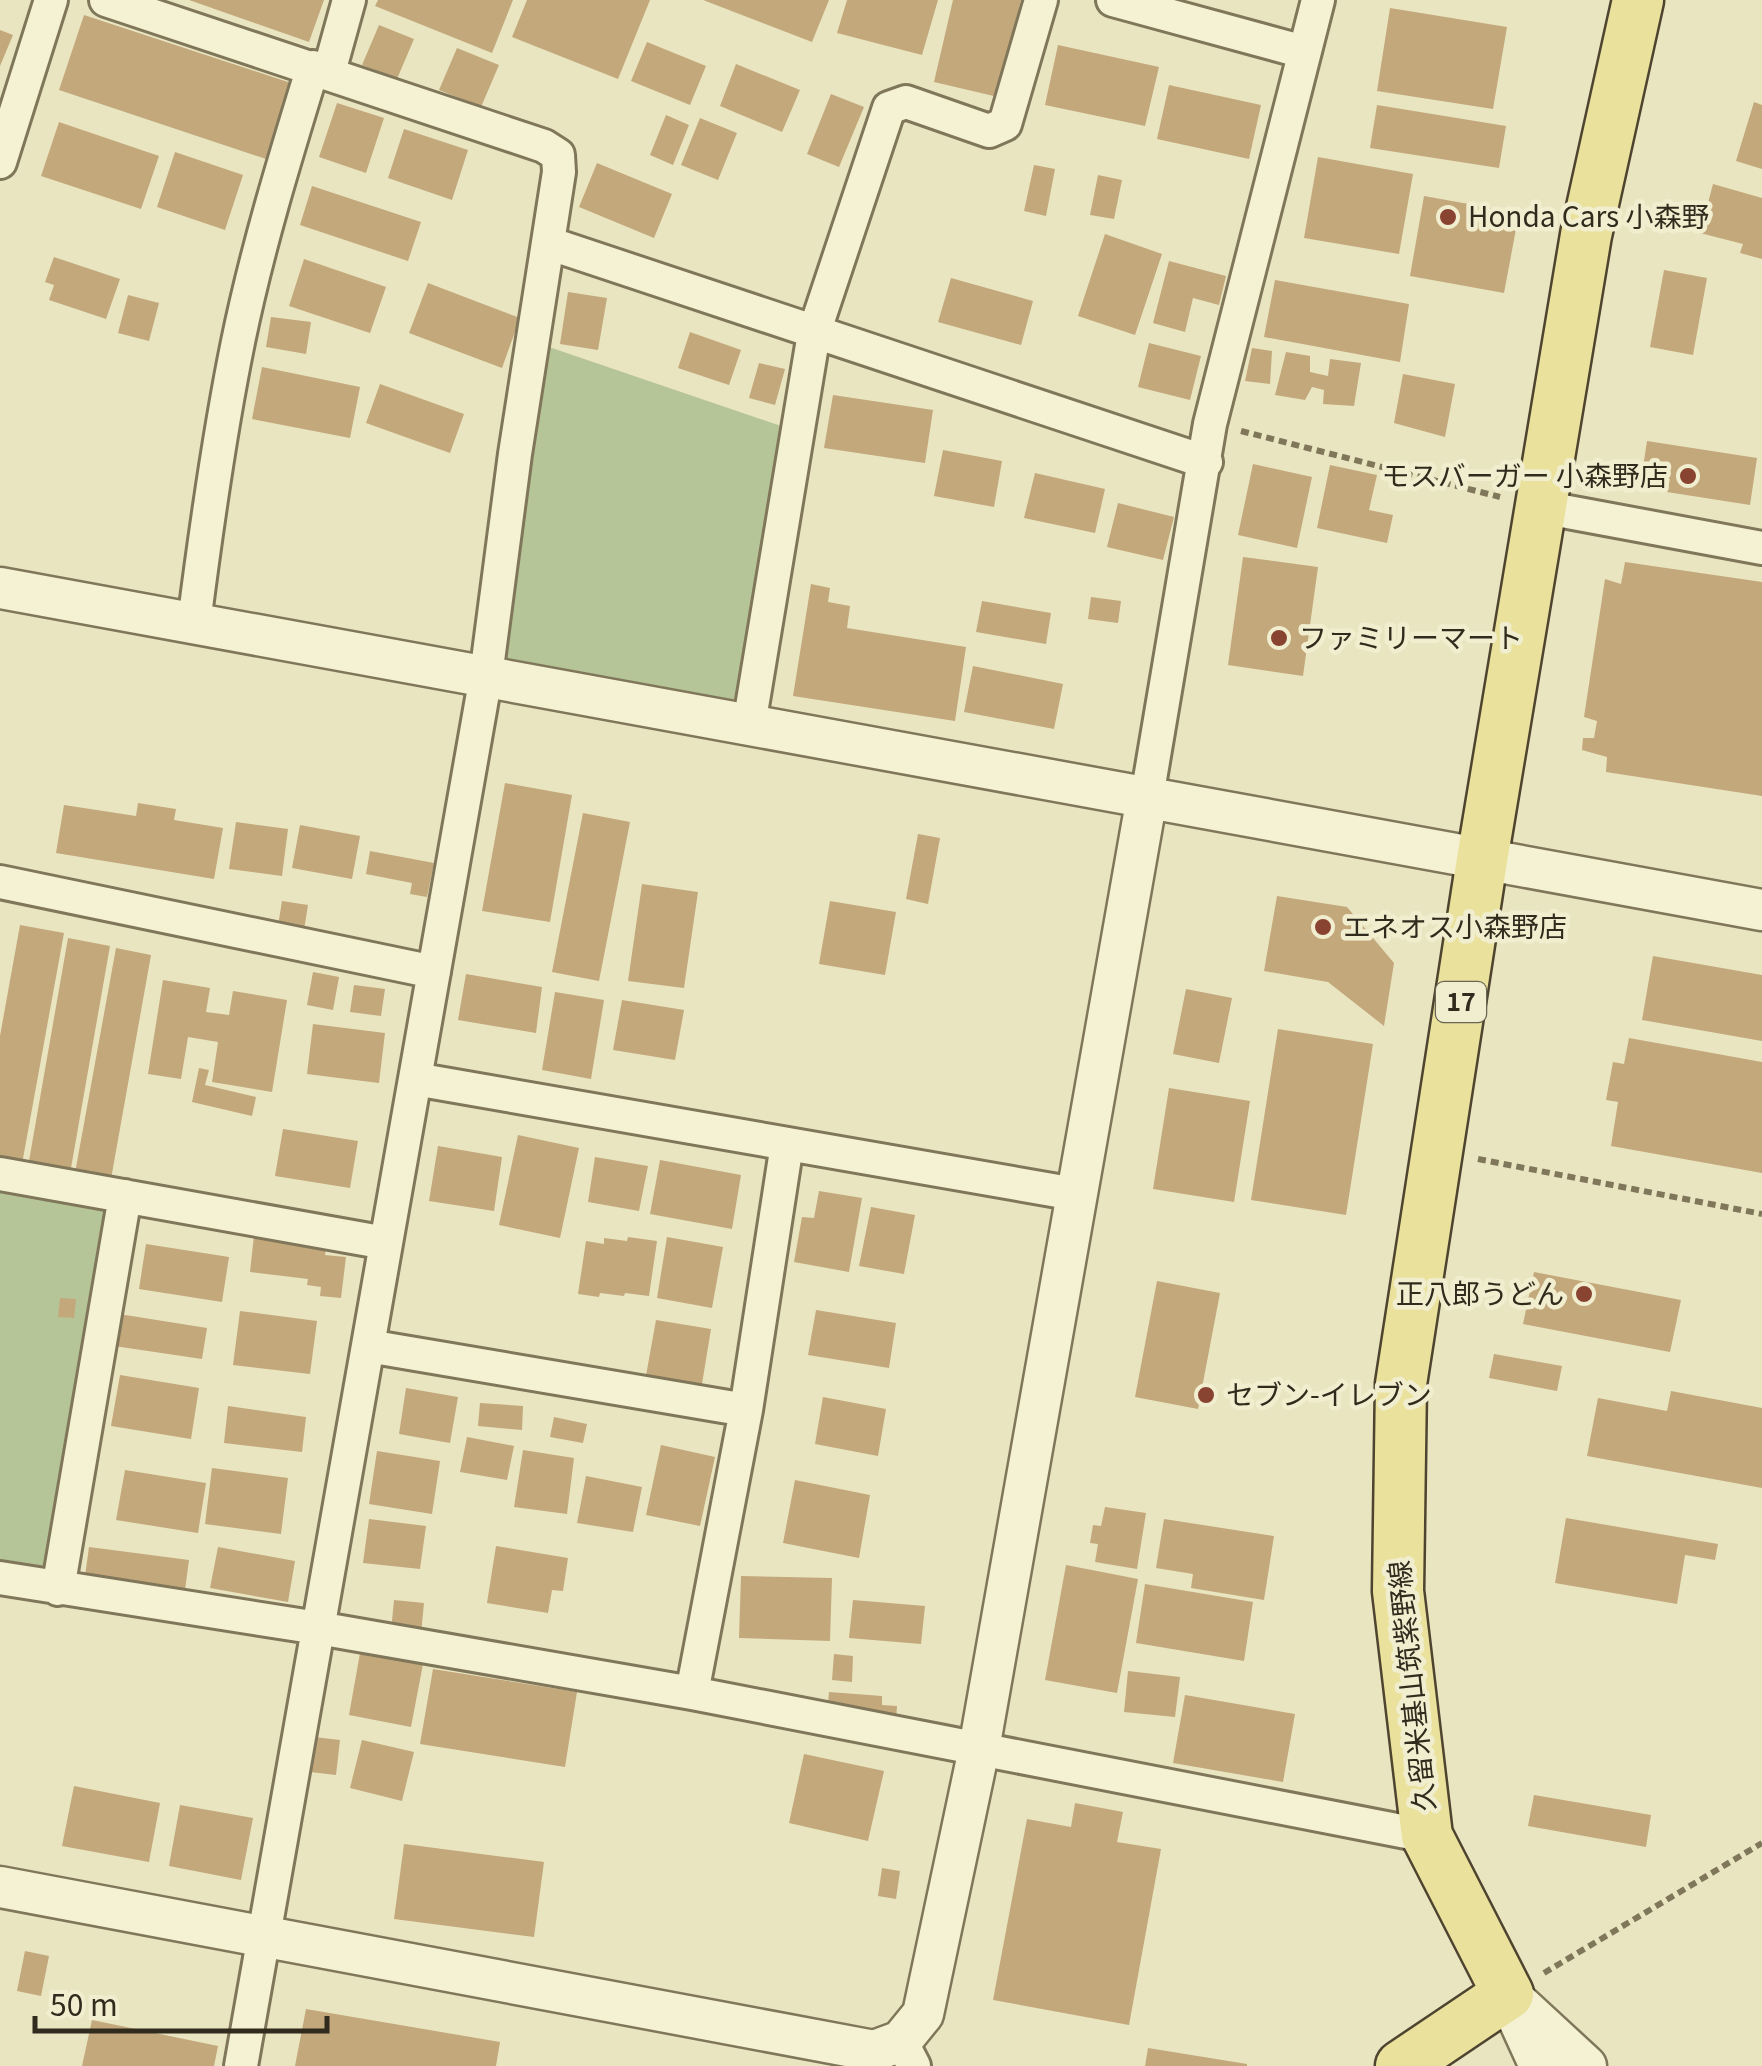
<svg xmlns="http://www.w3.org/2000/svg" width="1762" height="2066" font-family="Georgia,'Noto Sans JP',serif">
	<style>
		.green { fill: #b6c597 }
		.building { fill: #c3a87b }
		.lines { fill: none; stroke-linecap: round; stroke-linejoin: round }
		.minor-casing { stroke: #80775b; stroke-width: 38 }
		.tertiary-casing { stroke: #80775b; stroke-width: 45 }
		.primary-casing { stroke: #4e442f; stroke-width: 55 }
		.path { stroke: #80775b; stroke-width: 6; stroke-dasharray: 8 5; stroke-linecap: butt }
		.minor { stroke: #f5f2d3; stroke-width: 32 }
		.tertiary { stroke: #f5f2d3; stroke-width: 40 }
		.primary { stroke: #e9e19c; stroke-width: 50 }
		.poi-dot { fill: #894331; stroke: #f1eed0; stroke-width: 4 }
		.labels { text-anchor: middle; stroke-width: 9; stroke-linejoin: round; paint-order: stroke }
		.shield { fill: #f1eed0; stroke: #6b6653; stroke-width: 2.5 }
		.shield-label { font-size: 25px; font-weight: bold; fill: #312b1d }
		.poi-label { font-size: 28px; fill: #312b1d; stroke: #f1eed0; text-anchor: start }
		.street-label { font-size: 28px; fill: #312b1d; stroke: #f1eed0 }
	</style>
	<rect width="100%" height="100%" fill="#e9e5c1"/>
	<path class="green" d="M549,347l238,81 -48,282 -241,-44z
		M0,1183l114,19 -61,368 -53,-8z"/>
	<path class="building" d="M189,0h135l-15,42z
		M378,0h135l-21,53 -117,-47z
		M527,0h123l-32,79 -106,-42z
		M703,0h126l-17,42z
		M847,0h91l-16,55 -85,-22z
		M953,0h68l-23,97 -64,-15z
		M1390,8l117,19 -14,82 -116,-18z
		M84,15l207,68 -25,76 -207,-69z
		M379,25l35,14 -17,40 -35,-14z
		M0,30l13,5 -13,31z
		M647,42l59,24 -16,39 -59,-24z
		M1058,45l101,22 -14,59 -100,-21z
		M457,48l42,17 -18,42 -42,-17z
		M736,64l64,26 -18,42 -62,-26z
		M1169,85l92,20 -12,54 -92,-20z
		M831,94l33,13 -25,60 -32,-13z
		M1754,102l8,3v64l-26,-8z
		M337,103l47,15 -18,55 -47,-16z
		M1377,105l129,21 -7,42 -129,-20z
		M666,115l23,10 -16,40 -23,-10z
		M700,118l37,15 -19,47 -37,-15z
		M59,122l100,34 -18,53 -100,-33z
		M404,129l64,21 -16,50 -64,-22z
		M175,152l68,23 -18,55 -68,-23z
		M1318,157l95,17 -14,80 -95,-16z
		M597,163l75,31 -18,44 -75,-31z
		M1034,165l21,4 -9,47 -22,-5z
		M1098,175l24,5 -8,39 -24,-4z
		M1713,184l49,14v61l-22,-6 3,-9 -43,-11z
		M312,186l109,36 -13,39 -108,-36z
		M1424,196l95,17 -15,80 -94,-17z
		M1105,234l57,20 -27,81 -57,-19z
		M54,257l66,22 -14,40 -57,-19 5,-15 -9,-3z
		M304,259l82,28 -16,46 -81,-27z
		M1169,261l57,15 -7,29 -26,-7 -8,34 -32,-9z
		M1664,270l43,8 -14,77 -43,-8z
		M951,278l82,23 -12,44 -83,-23z
		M1275,280l134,24 -9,58 -136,-25z
		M428,283l92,35 -18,50 -93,-35z
		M568,292l39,6 -9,52 -38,-6z
		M128,295l31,8 -10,38 -31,-8z
		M271,317l40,5 -5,32 -40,-7z
		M690,332l51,18 -12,35 -51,-17z
		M1149,343l52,13 -11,44 -52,-13z
		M1252,348l20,3 -2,33 -25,-3z
		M1286,352l24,4v16l18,4 2,-17 31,4 -7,43 -31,-2 1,-14 -12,-3 -7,13 -30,-5z
		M759,363l26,6 -10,36 -26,-7z
		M262,367l98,20 -10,51 -98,-19z
		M1403,374l52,10 -10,53 -51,-14z
		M380,384l84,30 -14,39 -84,-30z
		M833,395l100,15 -8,53 -101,-15z
		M1647,441l110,17 -7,47 -83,-13 3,-13 -28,-5z
		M943,450l59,11 -8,46 -60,-11z
		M1253,464l59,13 -15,71 -59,-13z
		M1330,465l47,10 -8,35 24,5 -6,28 -70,-15z
		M1035,473l70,16 -10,44 -71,-15z
		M1118,503l56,14 -11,43 -56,-13z
		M1243,557l75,10 -15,109 -75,-11z
		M1625,562l137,20v214l-156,-24 1,-15 -25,-7 1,-12h11l3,-17 -13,-4 21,-138 16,5z
		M811,584l19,4 -2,14 22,4 -3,22 119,19 -11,74 -162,-25z
		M1091,597l30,4 -3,22 -30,-4z
		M982,601l69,12 -5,31 -70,-12z
		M973,666l90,18 -9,45 -90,-17z
		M505,783l67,12 -22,127 -68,-11z
		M138,803l38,6 -2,11 49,8 -9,51 -158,-26 8,-48 72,11z
		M583,813l47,9 -31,159 -47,-9z
		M236,822l52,7 -6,47 -53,-7z
		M300,825l60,11 -8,43 -60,-11z
		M918,834l22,4 -12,66 -22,-5z
		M370,851l64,12 -7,34 -17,-3 2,-11 -46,-9z
		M642,884l56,8 -14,96 -56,-7z
		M1277,896l70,11 47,56 -10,63 -56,-44 -64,-11z
		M282,901l26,4 -4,25 -26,-4z
		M830,901l66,11 -11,63 -66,-11z
		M20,925l44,8 -42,231 -22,-4v-124z
		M68,938l42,8 -39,222 -42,-7z
		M116,948l35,7 -40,224 -36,-6z
		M1653,956l109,19v66l-120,-21z
		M313,972l26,5 -6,33 -26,-5z
		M466,974l76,13 -6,46 -78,-13z
		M163,980l47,8 -4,24 23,3 4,-24 54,9 -15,92 -60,-10 6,-40 -30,-5 -7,42 -33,-5z
		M354,985l31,4 -4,27 -31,-4z
		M1186,989l46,9 -13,65 -46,-9z
		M555,992l49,8 -13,79 -49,-9z
		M622,1000l62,10 -9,50 -62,-10z
		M313,1024l72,9 -6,50 -72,-9z
		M1278,1029l95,15 -27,171 -95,-15z
		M1629,1038l133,24v111l-151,-27 7,-44 -12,-2 7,-38 11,2z
		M199,1068l10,2 -4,15 51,12 -4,19 -60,-14z
		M1169,1088l81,13 -16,101 -81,-13z
		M283,1129l75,12 -8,47 -75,-12z
		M518,1135l61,13 -19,90 -61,-13z
		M438,1146l64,11 -8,54 -65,-10z
		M595,1157l53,9 -9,45 -51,-9z
		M660,1160l81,15 -9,54 -82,-15z
		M819,1191l43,7 -13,74 -55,-10 8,-45 12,1z
		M871,1207l44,8 -11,59 -45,-8z
		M254,1235l59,7 -1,4 14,2 -1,7 21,2 -5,41 -21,-2 1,-9 -14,-2 1,-6 -58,-7z
		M628,1237l29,4 -8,55 -24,-3 -1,3 -24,-3 -1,4 -21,-3 8,-53 18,3v-6l23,3z
		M667,1237l56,10 -11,61 -55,-10z
		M146,1244l83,13 -7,45 -83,-13z
		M1534,1272l147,28 -11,52 -147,-28z
		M1157,1281l63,12 -22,116 -63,-12z
		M60,1298l16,1 -2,19 -16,-1z
		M816,1310l80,13 -7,45 -81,-13z
		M240,1311l77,10 -7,53 -77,-9z
		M119,1314l88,14 -5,31 -88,-13z
		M656,1320l55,9 -10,61 -56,-9z
		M1494,1354l68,12 -5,25 -68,-13z
		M120,1375l79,13 -8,51 -80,-13z
		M406,1388l52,9 -8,46 -51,-9z
		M1671,1391l91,17v80l-175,-32 11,-58 69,13z
		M823,1397l63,12 -8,47 -63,-12z
		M480,1403l43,3 -1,24 -44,-4z
		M228,1406l78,11 -4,35 -78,-9z
		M554,1417l33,7 -4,19 -33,-6z
		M467,1437l47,9 -7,34 -47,-8z
		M661,1445l54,12 -15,69 -54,-11z
		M523,1450l51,8 -7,56 -53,-7z
		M377,1451l63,10 -8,53 -63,-10z
		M212,1468l76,10 -7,56 -76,-10z
		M125,1470l81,13 -8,50 -82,-13z
		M586,1476l56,11 -9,45 -56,-9z
		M795,1480l75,15 -11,63 -76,-15z
		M1105,1507l41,6 -9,56 -42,-7 3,-18 -8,-1 3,-18 8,1z
		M1566,1518l152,26 -3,16 -30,-5 -8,49 -122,-21z
		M369,1519l57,7 -6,43 -57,-6z
		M1164,1519l110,17 -10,64 -73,-12 2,-14 -37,-6z
		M496,1546l72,12 -5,33 -11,-1 -4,23 -61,-10z
		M89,1547l100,13 -4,30 -100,-14z
		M218,1547l77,14 -7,41 -78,-14z
		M1066,1565l72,14 -21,114 -72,-13z
		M741,1576l91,2 -2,63 -91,-3z
		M1145,1584l108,18 -9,59 -108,-18z
		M394,1600l30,3 -3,31 -30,-3z
		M853,1600l72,6 -4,38 -72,-6z
		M360,1653l63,11 -12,63 -62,-12z
		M834,1654l19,2 -1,26 -20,-2z
		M433,1669l144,23 -12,75 -145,-23z
		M1128,1671l52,6 -5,40 -51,-5z
		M829,1692l53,4v9l15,1 -1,14 -69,-4z
		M1185,1695l110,19 -12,68 -110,-19z
		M314,1737l26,3 -4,35 -26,-3z
		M362,1740l52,12 -12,49 -52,-13z
		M804,1754l80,17 -16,70 -79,-18z
		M74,1786l86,17 -11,59 -87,-16z
		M1534,1795l117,20 -5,32 -118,-21z
		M1075,1803l48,9 -6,30 44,7 -32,176 -136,-25 34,-181 44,8z
		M180,1805l73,13 -12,62 -72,-14z
		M404,1844l140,18 -10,75 -140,-18z
		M882,1868l18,3 -4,28 -18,-3z
		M25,1951l24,5 -8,40 -24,-5z
		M306,2009l194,33 -4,24h-201z
		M92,2020l126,26 -4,20h-132z
		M1148,2048l99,16v2h-102z"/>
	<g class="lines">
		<g class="minor-casing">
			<path id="minor" d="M106,0l438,146 14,9 1,17 -44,282 -29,222 -245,1390
				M1113,0l191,52
				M329,72l20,-72
				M0,162l51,-162
				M548,243l658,219
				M1541,507l221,41
				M194,623c12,-94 25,-188 44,-281 19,-93 47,-184 75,-275
				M749,725l65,-392 75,-225 17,-6 83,29 16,-7 36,-124
				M1147,797l63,-373 108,-424
				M0,882l434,90
				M415,1079l660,115
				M0,1174l386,69
				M368,1346l378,64
				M0,1578l318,50 374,65 735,143
				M58,1589l67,-393
				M692,1693l54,-283 41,-266
				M901,2041l13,25"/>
		</g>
		<g class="tertiary-casing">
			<path id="tertiary" d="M0,588l1762,322
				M0,1887l874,164 27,-10 22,-27 56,-265 168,-952
				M1508,1994l78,72
				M1513,2007l27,59"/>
		</g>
		<g class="primary-casing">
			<path id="primary" d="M1401,2066l107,-72 -81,-158 -29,-245 3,-207 81,-524 104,-625 52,-235"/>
		</g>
		<path class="path" d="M1241,431l259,66
			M1478,1159l284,55
			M1544,1973l218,-130"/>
		<use href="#minor" class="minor"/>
		<use href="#tertiary" class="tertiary"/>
		<use href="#primary" class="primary"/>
	</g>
	<g class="poi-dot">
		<circle cx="1448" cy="217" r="10"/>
		<circle cx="1688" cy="476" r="10"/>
		<circle cx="1279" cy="638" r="10"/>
		<circle cx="1323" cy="927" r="10"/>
		<circle cx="1584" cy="1294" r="10"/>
		<circle cx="1206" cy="1395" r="10"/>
	</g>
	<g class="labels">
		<rect class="shield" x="1436" y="982" width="50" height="40" rx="8"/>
		<g class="shield-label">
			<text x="1461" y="1011">17</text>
		</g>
		<g class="poi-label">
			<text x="1468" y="227">Honda Cars 小森野</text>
			<text x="1668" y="486" text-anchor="end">モスバーガー 小森野店</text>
			<text x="1299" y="648">ファミリーマート</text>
			<text x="1343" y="937">エネオス小森野店</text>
			<text x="1564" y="1304" text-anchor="end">正八郎うどん</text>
			<text x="1226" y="1405">セブン-イレブン</text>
		</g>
		<g class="street-label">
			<text transform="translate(1412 1686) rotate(-96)" y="10">久留米基山筑紫野線</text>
		</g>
	</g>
	<path d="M35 2016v15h292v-15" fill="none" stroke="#312b1d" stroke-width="5"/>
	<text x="50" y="2016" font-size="30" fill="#312b1d" stroke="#f1eed0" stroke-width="8" paint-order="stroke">50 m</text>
</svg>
